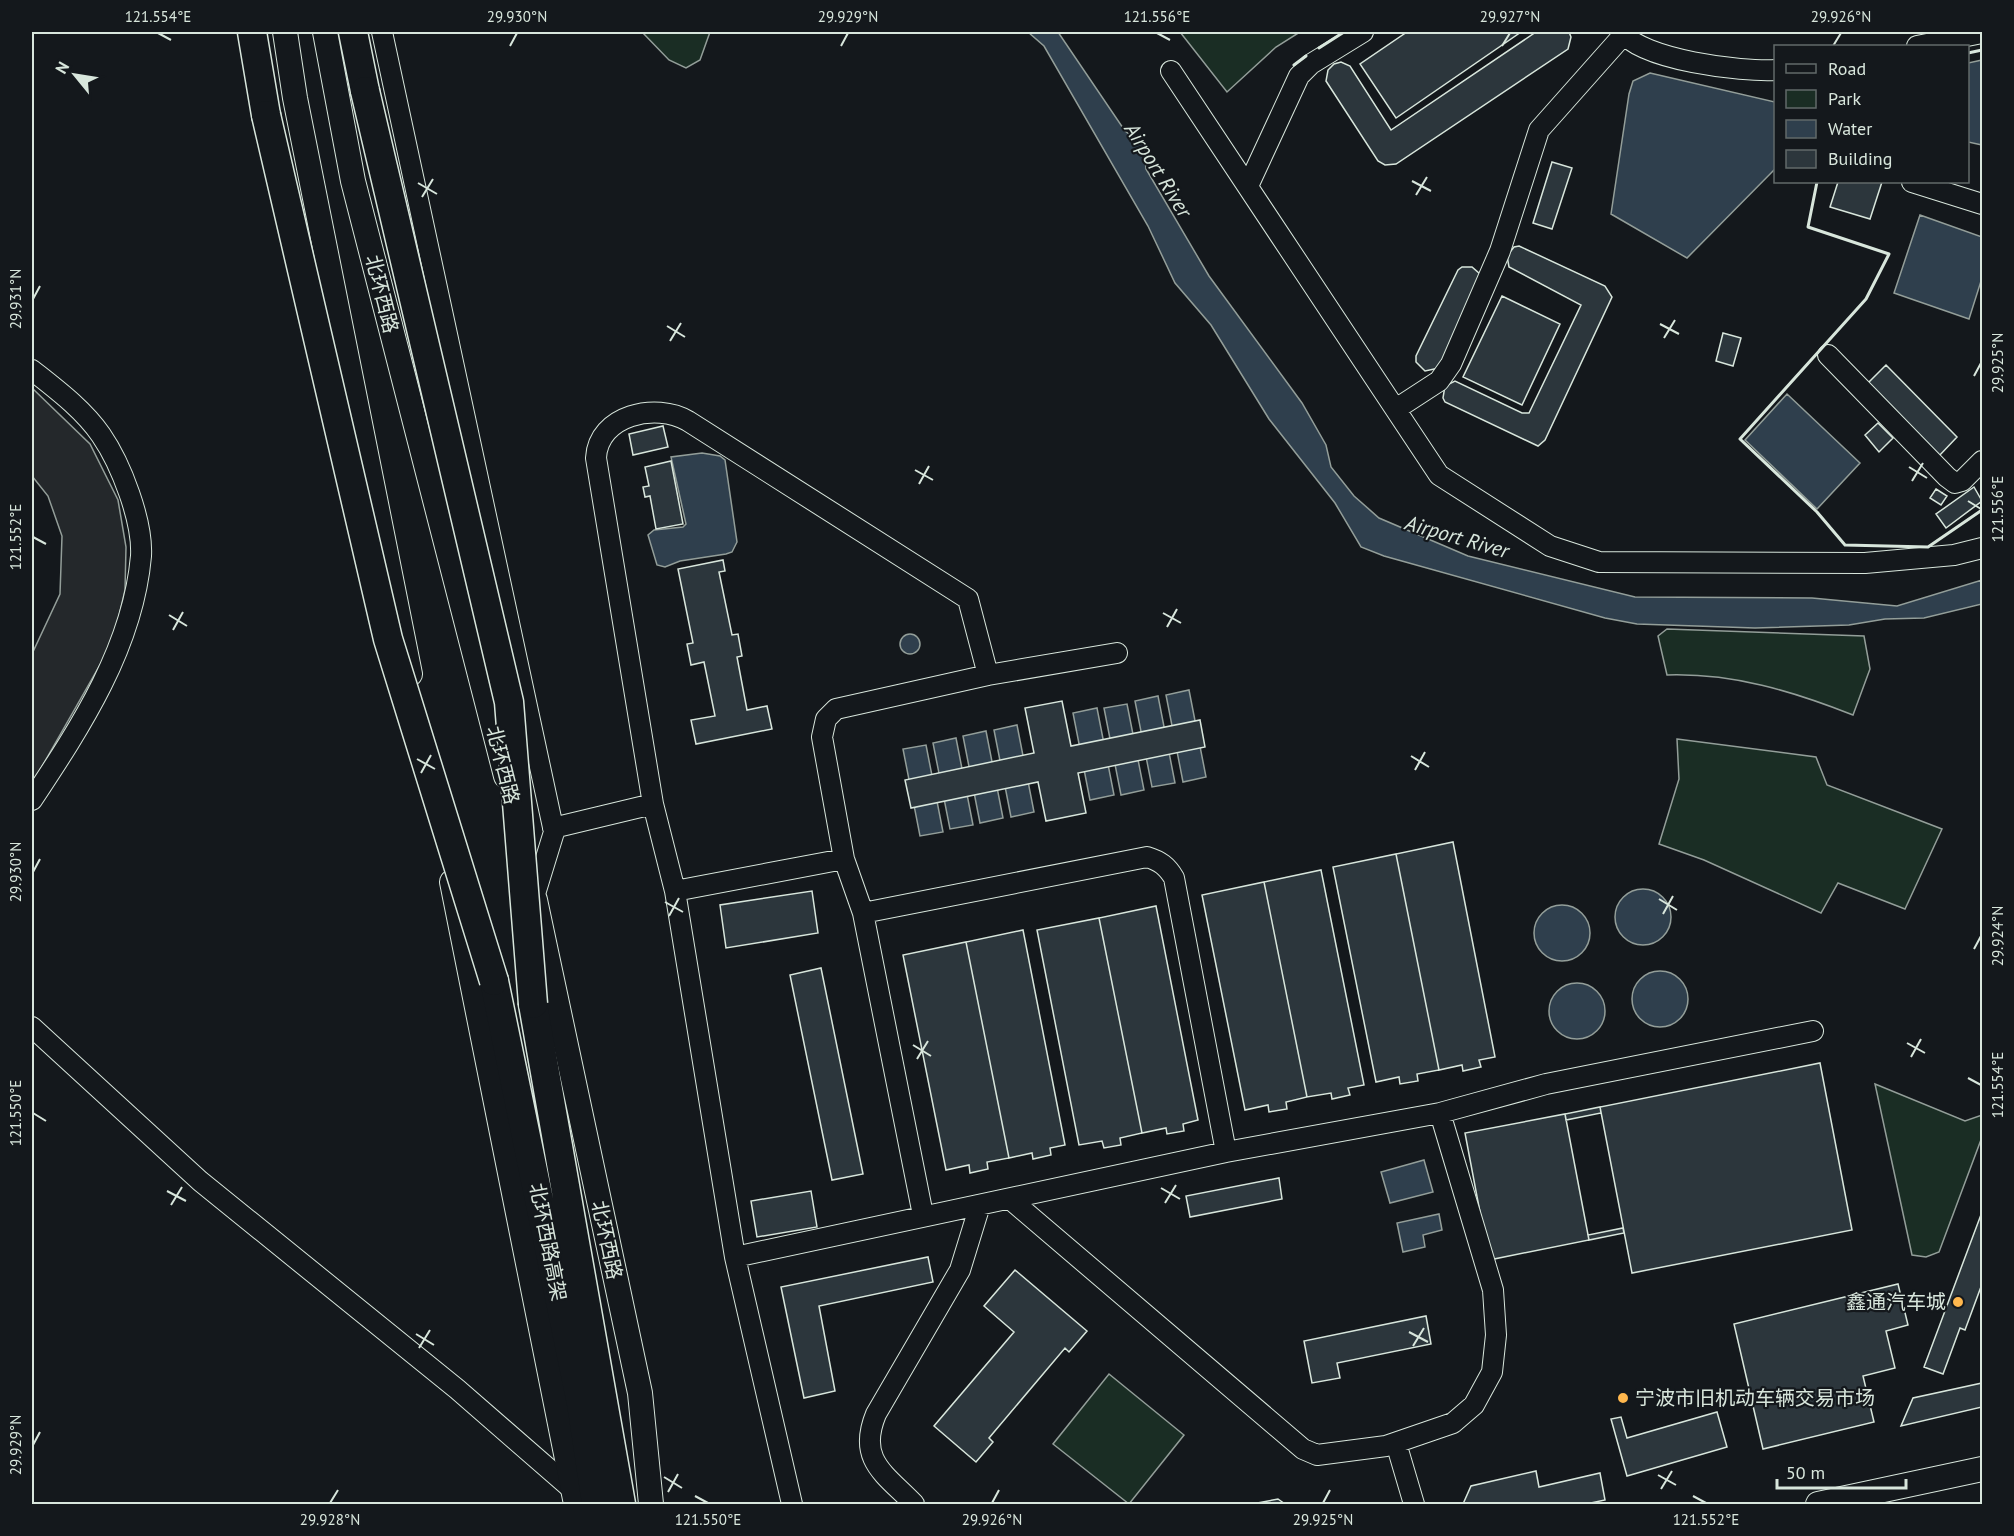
<svg xmlns="http://www.w3.org/2000/svg" width="2014" height="1536" font-family="'PT Sans','Noto Sans SC',sans-serif">
	<style>
		.green { fill: #1a2d24; stroke: #939e99; stroke-width: 1.5 }
		.parking { fill: #24282b; stroke: #939e99; stroke-width: 1.5 }
		.water { fill: #2f3f4d; stroke: #939e99; stroke-width: 1.5 }
		.building { fill: #2c363c; stroke: #d8e6dc; stroke-width: 1.5 }
		.lines { fill: none; stroke-linecap: round; stroke-linejoin: round }
		.minor-casing { stroke: #d8e6dc; stroke-width: 22 }
		.major-casing { stroke: #d8e6dc; stroke-width: 26 }
		.highway-casing { stroke: #d8e6dc; stroke-width: 31 }
		.minor { stroke: #14181c; stroke-width: 20 }
		.major { stroke: #14181c; stroke-width: 24 }
		.highway { stroke: #14181c; stroke-width: 28 }
		.highway-bridge-casing { stroke: #d8e6dc; stroke-width: 31; stroke-linecap: butt }
		.highway-bridge { stroke: #14181c; stroke-width: 28 }
		.wall { stroke: #d8e6dc; stroke-width: 3 }
		.ticks { fill: none; stroke: #d8e6dc; stroke-width: 2 }
		.poi-dot { fill: #ffb74d; stroke: #14181c; stroke-width: 2 }
		.labels { text-anchor: middle; stroke-width: 4.5; stroke-linejoin: round; paint-order: stroke }
		.street-label { font-size: 20px; fill: #d8e6dc; stroke: #14181c }
		.poi-label { font-size: 20px; fill: #d8e6dc; stroke: #14181c; text-anchor: end }
		.water-label { font-size: 21px; font-style: italic; fill: #d8e6dc; stroke: #14181c }
		.neatline { fill: none; stroke: #d8e6dc; stroke-width: 2 }
		.ticks-label { font-size: 15px; text-anchor: middle; fill: #d8e6dc }
	</style>
	<rect width="100%" height="100%" fill="#14181c"/>
	<path class="green" d="M642,32h68l-10,28 -14,8 -17,-8z
		M1180,32h120l-24,15 -49,45z
		M1667,629l197,7 6,33 -17,46c-61,-24 -120,-42 -186,-40l-9,-39z
		M1677,739l139,18 11,28 115,44 -37,80 -67,-26 -17,30 -117,-53 -45,-16 20,-65z
		M1875,1084l90,37 17,-6v22l-43,115 -13,5 -14,-2z
		M1109,1374l75,61 -55,69 -76,-60z"/>
	<path class="parking" d="M32,388l58,56 28,56 8,47 -1,43 -12,52 -81,142v-130l28,-60 2,-58 -14,-40 -16,-20z"/>
	<path class="water" d="M1028,32h30l67,99 19,14 2,24 63,107 93,127 24,42 5,22 23,29 25,22 89,38 167,41 177,1 85,8 85,-26v24l-58,14 -39,1 -36,6 -94,3 -118,-4 -32,-6 -221,-62 -23,-9 -26,-44 -66,-84 -58,-94 -36,-42 -27,-57 -104,-180z
		M1982,60v85l-14,-3v-79z
		M1650,73l125,29v67l-88,89 -76,-44 18,-120 4,-13z
		M1920,215l62,22v41l-13,41 -75,-26z
		M1787,394l73,69 -43,46 -72,-69z
		M702,453l18,3 5,4 12,82 -5,10 -6,2 -46,7 -15,6 -8,-2 -9,-30 6,-5 29,-3 3,-3 -15,-67z
		M900 644a10 10 0 1 1 20 0a10 10 0 1 1-20 0Z
		M1189,690l17,87 -23,5 -17,-87z
		M1158,696l17,87 -23,4 -17,-86z
		M1127,704l17,86 -23,5 -17,-87z
		M1097,708l17,87 -24,5 -17,-87z
		M1017,725l17,87 -23,5 -17,-87z
		M986,731l17,87 -23,5 -17,-87z
		M956,738l17,87 -23,4 -17,-86z
		M926,745l17,87 -23,4 -17,-87z
		M1615 917a28 28 0 1 1 56 0a28 28 0 1 1-56 0Z
		M1534 933a28 28 0 1 1 56 0a28 28 0 1 1-56 0Z
		M1632 999a28 28 0 1 1 56 0a28 28 0 1 1-56 0Z
		M1549 1011a28 28 0 1 1 56 0a28 28 0 1 1-56 0Z
		M1424,1160l9,32 -43,11 -9,-31z
		M1439,1214l3,16 -19,5 2,12 -22,5 -6,-29z"/>
	<path class="building" d="M1407,32h114l-125,86 -36,-54z
		M1536,32h33l2,5 -3,12 -172,115 -11,1 -7,-4 -52,-80 2,-11 6,-6 7,-2 9,4 41,64z
		M1552,162l20,6 -20,61 -19,-6z
		M1838,182h44l-12,37 -40,-12z
		M1519,246l86,40 7,11 -67,143 -7,6 -93,-44 -2,-4 2,-12 10,-5 67,32h7l52,-108 -72,-38 -2,-11 7,-9z
		M1462,267h10l8,7 -41,94 -14,3 -9,-9v-6l42,-86z
		M1502,296l58,28 -38,81 -59,-28z
		M1723,333l18,5 -8,28 -17,-5z
		M1886,365l71,72 -18,19 -72,-72z
		M1878,423l15,15 -14,14 -14,-17z
		M663,426l5,21 -35,8 -4,-21z
		M671,461l12,63 -27,5 -6,-33 -5,1 -2,-10 6,-1 -4,-19z
		M1974,487l8,14 -36,27 -10,-14z
		M1936,489l11,7 -6,9 -11,-7z
		M723,560l2,11 -6,1 13,63 6,-1 4,22 -5,1 10,53 20,-4 5,23 -76,15 -5,-24 24,-4 -11,-54 -13,3 -4,-21 6,-1 -15,-74z
		M1062,701l9,45 129,-26 5,27 -127,26 8,40 -40,8 -8,-39 -127,26 -6,-28 129,-27 -9,-45z
		M1453,842l42,215 -16,3 2,7 -18,4 -1,-6 -23,5 -43,-216z
		M1396,854l43,216 -22,4 1,7 -18,3 -1,-7 -23,5 -43,-215z
		M1321,870l43,215 -16,3 2,7 -18,4 -1,-6 -24,4 -43,-215z
		M1264,882l43,215 -21,5 1,7 -18,3 -1,-7 -23,5 -43,-215z
		M812,891l6,42 -92,15 -6,-43z
		M1156,906l42,214 -15,4 1,7 -17,3 -1,-6 -24,5 -43,-215z
		M1099,918l43,215 -22,5 1,7 -17,3 -2,-7 -23,4 -42,-215z
		M1023,930l42,215 -15,3 1,7 -18,4 -1,-6 -23,5 -43,-216z
		M966,942l43,216 -22,4 1,7 -18,4 -1,-8 -23,5 -43,-215z
		M821,968l42,206 -31,6 -42,-205z
		M1820,1063l32,167 -220,43 -32,-166z
		M1600,1107l1,6 -35,7 -1,-6z
		M1565,1114l24,126 -100,20 -24,-127z
		M1279,1178l3,21 -92,18 -4,-21z
		M811,1191l6,36 -60,10 -6,-36z
		M1982,1212v72l-17,46 -5,-2 -17,46 -19,-7z
		M1623,1228l1,5 -35,7 -1,-5z
		M928,1257l5,25 -114,24 16,85 -31,7 -23,-111z
		M1015,1270l72,61 -18,21 -4,-4 -76,90 4,4 -17,20 -42,-36 80,-94 -30,-26z
		M1898,1284l10,41 -22,6 9,37 -32,8 11,46 -111,27 -29,-125z
		M1426,1316l5,28 -94,19 3,15 -28,5 -8,-42z
		M1982,1383v24l-81,19 12,-28z
		M1717,1412l10,35 -100,29 -16,-57 10,-2 6,21z
		M1536,1471l3,16 61,-14 5,27 -19,4h-123l8,-18z
		M1278,1499l7,5h-33z"/>
	<g class="lines">
		<g class="minor-casing">
			<path id="minor" d="M382,32l172,800 -20,65
				M1622,32c20,28 119,40 154,38
				M1917,46l65,-13
				M1171,71l268,404 111,71 49,16 266,1 89,-8 28,-7
				M1912,182l70,22
				M1248,186l51,-110 12,-12 52,-32
				M1828,355l119,122 8,6 7,-2 20,-20
				M32,370c24,19 51,39 69,65 20,29 42,86 40,121 -8,91 -60,170 -109,244
				M1396,409l43,-28 12,-17 49,-113 39,-121 87,-98
				M553,828l100,-24
				M675,891l169,-32
				M863,913l284,-56c13,4 20,9 27,21l52,274
				M32,1027l168,154 257,208 116,101
				M1010,1199l293,250 14,6 69,-9 67,-23 21,-18 18,-33 4,-37 -3,-45 -53,-177
				M923,1215l-60,-302 -19,-54 -22,-122 4,-18 10,-10 152,-34 129,-22
				M735,1257l491,-105 214,-39 106,-29 267,-53
				M1396,1443l18,61
				M792,1504l-57,-247 -60,-366 -22,-87 -57,-346c2,-43 60,-56 92,-37l280,178 20,76
				M914,1504c-29,-30 -57,-44 -38,-90l84,-144 20,-65"/>
		</g>
		<g class="major-casing">
			<path id="major" d="M285,32l10,66 115,576
				M325,32l28,149 153,595
				M452,882l124,622
				M535,900l105,493 11,111
				M1818,1504l164,-35"/>
		</g>
		<g class="highway-casing">
			<path id="highway" d="M252,32l14,83
				M353,32l12,59
				M494,981l87,423 15,100
				M533,1004l88,500"/>
		</g>
		<use href="#minor" class="minor"/>
		<use href="#major" class="major"/>
		<use href="#highway" class="highway"/>
		<g class="highway-bridge-casing">
			<path id="highway-bridge" d="M365,91l144,611 24,302
				M266,115l122,524 106,342"/>
		</g>
		<use href="#highway-bridge" class="highway-bridge"/>
		<path class="wall" d="M1319,48l25,-16
			M1968,53l14,-3
			M1294,65l12,-9
			M1817,182l-9,45 81,27 -23,45 -126,140 77,73 28,33 83,2 54,-37"/>
	</g>
	<path class="ticks" d="M158,33l13,7M1157,33l13,7M510,46l7,-13M841,46l7,-13M1502,46l8,-13M1833,46l8,-13M1412,181l19,10M418,183l19,11M1416,195l11,-18M422,197l11,-18M33,299l7,-13M1660,324l19,10M667,326l18,11M1664,338l11,-18M670,341l11,-18M1974,376l7,-13M1909,467l18,11M915,470l18,10M1912,481l11,-18M919,484l10,-18M1968,501l13,8M33,537l13,7M1163,613l18,10M169,615l18,11M1167,627l10,-18M173,630l10,-18M1411,756l18,11M417,759l18,10M1415,770l10,-18M421,773l10,-18M33,872l7,-13M1659,899l18,11M665,902l18,10M1663,914l10,-18M669,916l10,-18M1974,949l7,-13M1907,1043l18,10M913,1045l18,11M1911,1057l10,-18M917,1059l11,-18M1968,1078l13,7M33,1113l13,8M1161,1188l19,11M167,1191l19,10M1165,1203l11,-18M171,1205l11,-18M1409,1332l19,10M416,1334l18,11M1413,1346l11,-18M419,1348l11,-18M33,1445l7,-13M1658,1475l18,10M664,1477l18,11M1661,1489l11,-18M668,1492l10,-18M695,1496l13,7M1693,1496l13,7M330,1503l8,-13M992,1503l7,-13M1323,1503l7,-13"/>
	<g class="poi-dot">
		<circle cx="1958" cy="1302" r="6"/>
		<circle cx="1623" cy="1398" r="6"/>
	</g>
	<g class="labels">
		<g class="street-label">
			<text transform="translate(382 294) rotate(76)" y="7">北环西路</text>
			<text transform="translate(503 765) rotate(76)" y="7">北环西路</text>
			<text transform="translate(607 1240) rotate(78)" y="7">北环西路</text>
			<text transform="translate(548 1242) rotate(79)" y="7">北环西路高架</text>
		</g>
		<g class="poi-label">
			<text x="1946" y="1309">鑫通汽车城</text>
			<text x="1635" y="1405" text-anchor="start">宁波市旧机动车辆交易市场</text>
		</g>
		<g class="water-label">
			<text transform="translate(1158 170) rotate(58)" y="7">Airport River</text>
			<text transform="translate(1457 537) rotate(16)" y="7">Airport River</text>
		</g>
	</g>
	<rect width="2014" height="1536" fill="none" stroke="#14181c" stroke-width="66"/>
	<rect x="1774" y="45" width="195" height="138" fill="#14181c" stroke="#626a69" stroke-width="1.5"/>
	<rect x="1786" y="64" width="30" height="9" fill="#14181c" stroke="#626a69" stroke-width="1.5"/>
	<text x="1828" y="75" font-size="18" fill="#d8e6dc">Road</text>
	<rect x="1786" y="90" width="30" height="18" fill="#1a2d24" stroke="#626a69" stroke-width="1.5"/>
	<text x="1828" y="105" font-size="18" fill="#d8e6dc">Park</text>
	<rect x="1786" y="120" width="30" height="18" fill="#2f3f4d" stroke="#626a69" stroke-width="1.5"/>
	<text x="1828" y="135" font-size="18" fill="#d8e6dc">Water</text>
	<rect x="1786" y="150" width="30" height="18" fill="#2c363c" stroke="#626a69" stroke-width="1.5"/>
	<text x="1828" y="165" font-size="18" fill="#d8e6dc">Building</text>
	<g transform="translate(75 75) rotate(300)" stroke="#14181c" stroke-width="4.5" paint-order="stroke">
	<path d="M0-4.5L10 22L0 15L-10 22Z" fill="#d8e6dc"/>
	<text y="-9" font-size="16" font-weight="bold" text-anchor="middle" fill="#d8e6dc">N</text>
	</g>
	<path d="M1777 1479v9h129v-9" fill="none" stroke="#d8e6dc" stroke-width="3"/>
	<text x="1786" y="1479" font-size="18" fill="#d8e6dc" stroke="#14181c" stroke-width="4.5" paint-order="stroke">50 m</text>
	<rect x="33" y="33" width="1948" height="1470" class="neatline"/>
	<g class="ticks-label">
		<text x="158" y="22">121.554°E</text>
		<text x="517" y="22">29.930°N</text>
		<text x="848" y="22">29.929°N</text>
		<text x="1157" y="22">121.556°E</text>
		<text x="1510" y="22">29.927°N</text>
		<text x="1841" y="22">29.926°N</text>
		<text transform="translate(16 299) rotate(-90)" y="5">29.931°N</text>
		<text transform="translate(1998 363) rotate(-90)" y="5">29.925°N</text>
		<text transform="translate(1998 509) rotate(-90)" y="5">121.556°E</text>
		<text transform="translate(16 537) rotate(-90)" y="5">121.552°E</text>
		<text transform="translate(16 872) rotate(-90)" y="5">29.930°N</text>
		<text transform="translate(1998 936) rotate(-90)" y="5">29.924°N</text>
		<text transform="translate(1998 1085) rotate(-90)" y="5">121.554°E</text>
		<text transform="translate(16 1113) rotate(-90)" y="5">121.550°E</text>
		<text transform="translate(16 1445) rotate(-90)" y="5">29.929°N</text>
		<text x="330" y="1525">29.928°N</text>
		<text x="708" y="1525">121.550°E</text>
		<text x="992" y="1525">29.926°N</text>
		<text x="1323" y="1525">29.925°N</text>
		<text x="1706" y="1525">121.552°E</text>
	</g>
</svg>
